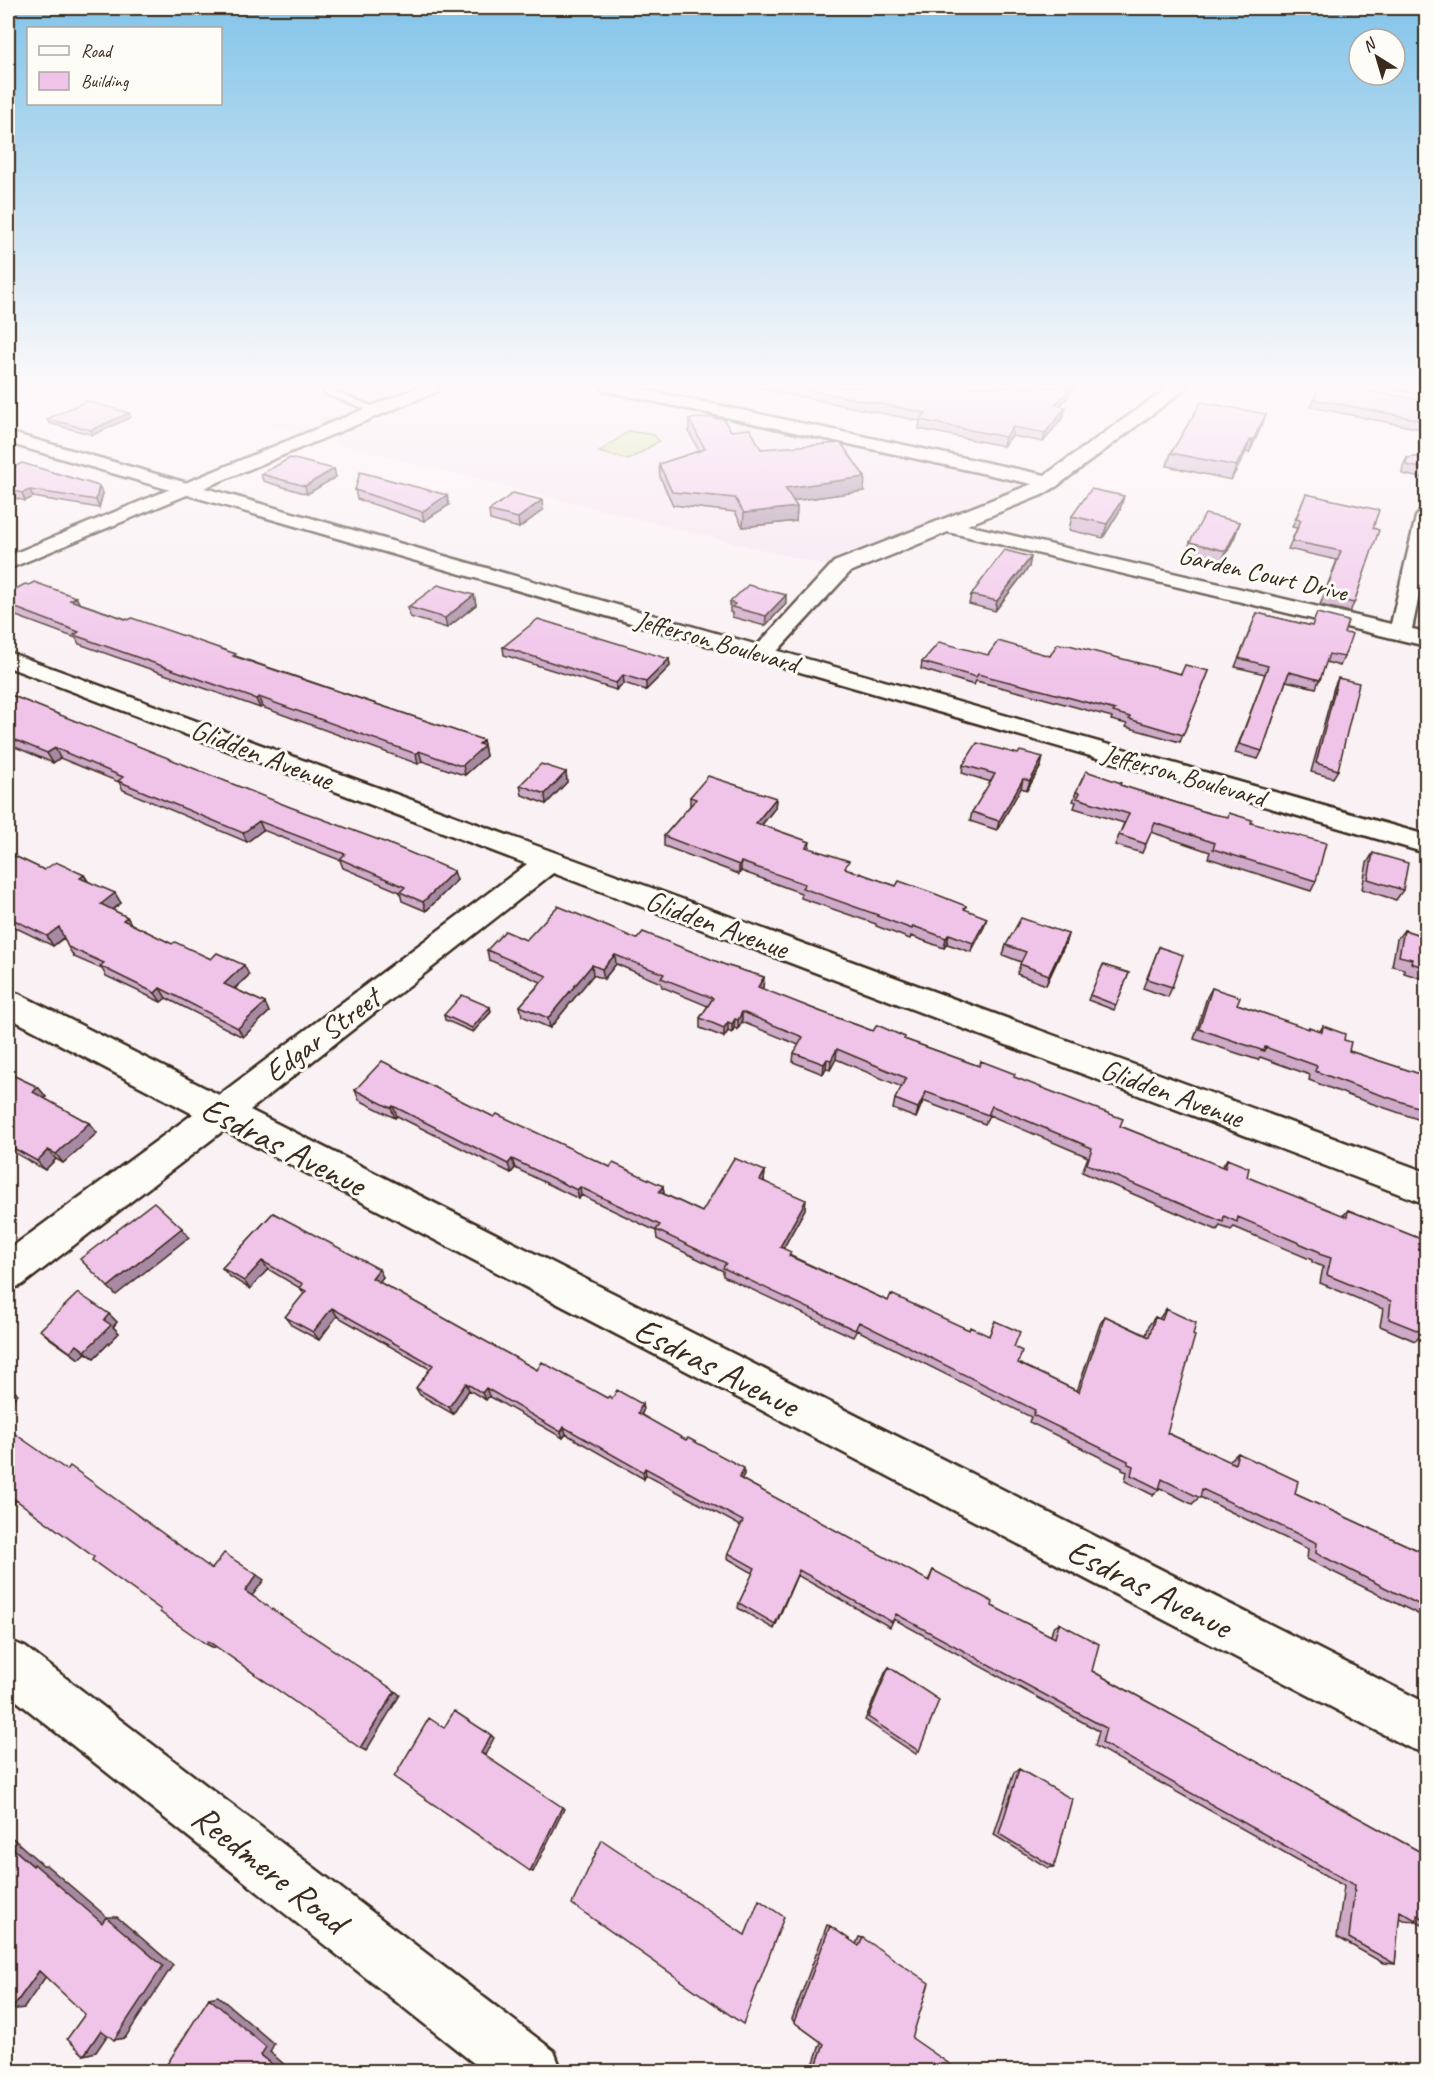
<svg xmlns="http://www.w3.org/2000/svg" width="1434" height="2079" font-family="Caveat,sans-serif">
	<style>
		.built { fill: #f7e4f1 }
		.green { fill: #cfe297; stroke: #85865a; stroke-width: 1.5 }
		.lines { fill: none; stroke-linecap: round; stroke-linejoin: round }
		.lane-casing { stroke: #3b2a1e; stroke-width: 5 }
		.street-casing { stroke: #3b2a1e; stroke-width: 5 }
		.secondary-casing { stroke: #3b2a1e; stroke-width: 5 }
		.lane { fill: #fdfcf7; fill-rule: evenodd }
		.street { fill: #fdfcf7; fill-rule: evenodd }
		.secondary { fill: #fdfcf7; fill-rule: evenodd }
		.wall { fill: #cea9c8; stroke: #3b2a1e; stroke-width: 1.5 }
		.shaded-wall { fill: #a889a3; stroke: #3b2a1e; stroke-width: 1.5 }
		.building { fill: #f0c4e9; stroke: #3b2a1e; stroke-width: 1.5 }
		.labels { text-anchor: middle; stroke-width: 6; stroke-linejoin: round; paint-order: stroke }
		.far-street-label { font-size: 26px; fill: #3b2a1e; stroke: #fdfcf7 }
		.street-label { font-size: 30px; fill: #3b2a1e; stroke: #fdfcf7 }
		.near-street-label { font-size: 36px; fill: #3b2a1e; stroke: #fdfcf7 }
	</style>
	<rect width="100%" height="100%" fill="#faf1f4"/>
	<filter id="ink" filterUnits="userSpaceOnUse"><feTurbulence type="fractalNoise" baseFrequency=".0167" numOctaves="2"/><feDisplacementMap in="SourceGraphic" scale="12" xChannelSelector="R" yChannelSelector="G"/><feConvolveMatrix kernelMatrix="1 2 1 2 8 2 1 2 1" color-interpolation-filters="sRGB"/></filter>
	<g filter="url(#ink)">
		<path class="built" d="M128,387h286l-113,46z
			M460,387h111l471,100 -199,83 -513,-128z"/>
		<path class="green" d="M629,431l25,4 5,6 -30,19 -30,-8z"/>
		<g class="lines">
			<g class="lane-casing">
				<path id="lane" d="M329,387h8l-3,4 47,19 -7,2 -49,-18 -1,-2z"/>
			</g>
			<g class="street-casing">
				<path id="street" d="M418,387h22l-2,4 -430,178v-13z
					M602,387h30l413,88 124,-88h19l-131,99 -15,9 -75,30 424,99 25,-107 3,-4 7,-2v51l-14,67 14,3v14l-478,-114 -98,40 -80,87 -8,2 -8,-2 -4,-5 4,-5 80,-87 198,-78 -422,-92 -6,-1z
					M8,652l1418,520v32l-873,-331 -303,237 1176,593v51l-18,-7 -1184,-617 -202,155 -14,5v-40l185,-136 -185,-97v-26l11,3 200,101 308,-231 -519,-197z
					M8,1640l17,7 529,404 8,21h-77l-477,-378z"/>
			</g>
			<g class="secondary-casing">
				<path id="secondary" d="M8,432l1418,403v18l-1418,-410z"/>
			</g>
			<use href="#lane" class="lane"/>
			<use href="#street" class="street"/>
			<use href="#secondary" class="secondary"/>
		</g>
		<path class="wall" d="M754,387h322l-16,19 4,10 -21,26 -31,-6 -9,10 -84,-17 1,-8z
			M1379,387h47v9v-1z
			M1314,399l112,2v29l-115,-23z
			M1266,414l-5,13 -12,26 -3,-1 -15,28 -64,-14 4,-13z
			M131,417l-38,18 -44,-12 -2,-4z
			M689,419h26l16,12 30,18 103,42 -71,10 4,6 -1,14 -53,6 -8,-15 -62,-7 -13,-28 -1,-13 40,-13 -10,-19z
			M1426,456v23l-24,-5 1,-8 4,-8z
			M334,469l2,8 -29,17 -44,-13 -2,-7z
			M8,470l95,23 -4,15 -66,-11 -8,4 -17,-5z
			M355,490l94,15 -25,16 -67,-22z
			M1306,494l67,34 -19,75 -4,9 -30,-7 17,-45 -49,-11 9,-21 -5,-1z
			M543,510l-24,18 -29,-8 -1,-9z
			M1120,510l-17,28 -34,-8 3,-14z
			M1240,522l-5,14 -14,29 -36,-8 5,-15z
			M1029,567l-34,44 -26,-7 2,-9z
			M8,593l68,4 3,6 404,137 3,16 -21,19 -4,-1 -39,-13 -4,3 -156,-57 -2,1 -181,-64 -3,-6 -68,-25z
			M474,595l2,10 -29,23 -37,-11 -2,-10z
			M730,602l56,2 -21,22 -33,-9v-4l-2,-1z
			M1257,613l55,13 5,-13 27,20v24l-4,9 -14,-4 -10,26 -30,-7 -24,70 -4,8 -23,-6 30,-79 -30,-7z
			M503,647l166,12 1,7 -24,24 -22,-7 -8,7 -112,-35z
			M988,655l62,1 131,18 28,-3 -29,71 -54,-15 1,-3 -16,-4 1,-3 -73,-20 -63,-16 -2,4 -53,-16 1,-7z
			M1338,678v92l-5,8 -22,-6 23,-85z
			M8,694l449,186 -31,31 -24,-10 -2,-9 -57,-24 -3,-8 -77,-30 -16,12 -124,-52 -4,-8 -59,-24 -7,5 -45,-19z
			M1018,754l23,12 -14,24 -6,-2 -24,42 -27,-9 2,-9 19,-30 -29,-9 1,-8z
			M1426,760v48l-7,-2z
			M566,772l1,10 -21,22 -24,-9 -2,-10z
			M1120,785l92,29 39,9 65,58 -5,10 -103,-33 2,-6 -59,-20 -9,21 -27,-8 9,-22 -50,-15 2,-6 -3,-1 3,-9z
			M690,797l86,1 -1,10 -13,17 48,17 -1,6 39,22 48,16 70,20 -1,4 19,17 -13,25 -24,-8 -3,4 -33,-12 -1,3 -34,-13v-2l-75,-26v-5l-60,-22 -2,3 -75,-28v-10l26,-30z
			M8,853l36,17 40,5 4,6 33,22 -9,7 15,7 4,7 41,20 39,15 38,16 -14,14 30,14 4,9 -26,25 -77,-39 -5,4 -55,-26 -4,-7 -28,-12 -6,-10 -4,-9 -11,8 -45,-22z
			M1373,853l30,37 -7,10 -34,-11 5,-26z
			M1404,930l22,7v43l-22,-7v-4l-12,-3 5,-27z
			M1068,934l-3,10 -19,41 -29,-11 4,-12 -18,-7 3,-10z
			M637,939l91,27 36,11 -1,10 -1,2 57,22 54,20 32,6 -1,2 75,27 35,11 106,49 102,41 5,-8 20,18 58,24 38,15 5,-6 78,31v89l-1,1 -1,2 -9,8 -35,-15 3,-17 -63,-26 3,-16 -11,-5v-2l-78,-33 -3,3 -11,-4 -3,4 -135,-58 6,-15 -99,-42 -4,9 -62,-23 -7,17 -23,-9 2,-10 7,-12 -66,-28 -6,11 -4,-2 -3,6 -30,-12 1,-9 5,-8 -57,-23 -4,7 -4,-1 -2,5 -4,-2 -4,6 -24,-9v-10l8,-12 -46,-19 -1,-4 -45,-19 -12,15 -11,-4 -43,53 -28,-12 -2,-10 21,-24 -52,-22 -2,-10 39,-10z
			M1159,947l13,40 -4,10 -25,-9z
			M1103,965l26,8 -15,37 -26,-10z
			M1212,988l25,16 71,25 1,-2 11,4 3,-5 21,14 5,11 77,25v46l-73,-25 -44,-17 1,-5 -50,-18 -2,3 -64,-21 13,-42z
			M490,1007l1,5 -18,20 -28,-12 -1,-5z
			M8,1073l30,14 8,10 -2,2 45,24 8,10 -34,30 -7,-4 -11,11 -37,-21z
			M355,1090l139,27 116,50 53,19 1,8 38,18 63,-41 -1,10 41,28 -22,40 8,7 97,45 81,29 20,6 6,-15 19,26 4,16 59,28 23,-67 5,-8 41,19 3,-10 6,-8 4,2 7,-10 1,124 63,29v-2l8,-7 57,41 127,58 4,-2v68l-119,-59 1,-10 -108,-52 -8,7 -32,-16 -7,7 -28,-14 2,-9 -5,-2v-2l-93,-46 2,-5 -174,-87 -4,7 -130,-61v-5l-66,-32 -1,-8 -75,-36 -2,4 -64,-31 -4,5 -114,-57 -2,2 -36,-18z
			M273,1213l110,64 -4,5 158,88 70,28 35,6 1,7 -2,4 103,59 -3,5 187,102 5,-11 59,36 59,30 2,-9 6,-4 33,48 334,184v72l-11,-6 -11,-1 -5,-2 -4,46 -12,-1 -46,-26 7,-51 -249,-140 4,-15 -205,-112 -4,8 -93,-52 -23,54 -36,-21 1,-5 14,-30 -26,-15 1,-5 13,-27 -95,-51 -2,4 -78,-45 -3,4 -74,-42 -3,4 -17,-10 -16,24 -33,-19 -4,-7 14,-19 -93,-53 -18,24 -28,-15 -6,-8 19,-23 -4,-6 -32,-19 -18,20 -21,-13 -7,-8z
			M109,1314l8,8 -4,5 6,6 -25,25 -8,-5 -7,6 -30,-21 -9,-8z
			M889,1667l30,84 -3,3 -51,-34 21,-49z
			M1019,1769l35,98 -6,1 -54,-33 20,-63z
			M827,1925l3,1 26,18 3,-7 4,1 -47,128 -2,-4 7,-20 -27,-20 -2,-3z"/>
		<path class="shaded-wall" d="M1071,387h5l-23,27 2,-9z
			M1066,407l-2,9 -21,26 2,-9z
			M129,413l2,4 -38,18 -2,-5z
			M1266,414l-5,13 -12,26 4,-13z
			M1013,427l-1,9 -9,10 2,-9z
			M1251,439l-5,13 -15,28 5,-14z
			M334,469l2,8 -29,17 -2,-8z
			M865,477l-1,14 -80,11 1,-14z
			M99,486l4,7 -4,15 -3,-8z
			M30,490l3,7 -8,4 -3,-8z
			M447,495l2,10 -25,16 -2,-9z
			M1124,496l-4,14 -17,28 4,-14z
			M542,500l1,10 -24,18 -1,-10z
			M797,507l-1,14 -53,6 1,-14z
			M1240,522l-5,14 -14,29 5,-14z
			M1031,557l-2,10 -34,44 2,-10z
			M474,595l2,10 -29,23 -2,-10z
			M786,595v9l-21,22 1,-10z
			M76,597l5,9 -11,-6z
			M669,659l1,7 -24,24v-8z
			M623,675l1,8 -8,7v-7z
			M259,697l3,10 -2,1 -4,-9z
			M483,740l3,16 -21,19 -2,-10z
			M55,748l5,10 -7,5 -6,-10z
			M419,751l3,10 -4,3 -2,-10z
			M1043,757l-2,9 -14,24 3,-9z
			M566,772l1,10 -21,22 -1,-10z
			M1023,779l-2,9 -24,42 2,-9z
			M776,798l-1,10 -20,25 1,-10z
			M259,821l4,9 -16,12 -4,-9z
			M741,862v9l-2,3v-9z
			M454,871l3,9 -31,31 -3,-9z
			M84,875l6,10 -10,-7z
			M115,893l6,10 -14,11 -6,-10z
			M127,917l6,10 -10,-7z
			M987,918l-3,9 -13,25 2,-9z
			M59,927l6,9 -12,10 -6,-10z
			M949,934l-2,10 -3,4 2,-10z
			M1068,934l-3,10 -19,41 3,-10z
			M615,955l1,9 -12,15 -2,-10z
			M244,965l5,10 -20,18 -5,-9z
			M592,965l1,10 -43,53 -2,-10z
			M764,977l-1,10 -6,10 1,-10z
			M160,988l6,10 -5,4 -6,-9z
			M265,1003l4,9 -26,25 -5,-9z
			M490,1007l1,5 -18,20 -1,-4z
			M742,1012v10l-4,7v-9z
			M735,1019l-1,9 -2,5v-9z
			M728,1022v9l-4,6v-9z
			M837,1049l-1,10 -6,11 1,-10z
			M827,1059l-1,9 -3,6 1,-10z
			M38,1087l8,10 -5,5 -8,-10z
			M926,1092l-3,9 -7,17 2,-10z
			M393,1106l4,10 -2,2 -4,-10z
			M89,1123l8,10 -34,30 -7,-9z
			M48,1150l8,9 -11,11 -8,-9z
			M512,1159l3,9 -4,5 -3,-9z
			M765,1171l-1,9 -4,9v-9z
			M663,1186l1,9 -5,-3z
			M580,1187l1,8 -2,4 -2,-9z
			M806,1200l-1,9 -26,47 1,-9z
			M182,1228l7,9 -73,58 -8,-8z
			M262,1261l6,8 -18,20 -6,-8z
			M379,1269l4,8 -7,9 -4,-8z
			M332,1308l5,8 -18,24 -6,-8z
			M109,1314l8,8 -4,5 6,6 -25,25 -9,-7 19,-31z
			M77,1345l9,8 -7,6 -9,-7z
			M466,1383l3,7 -16,24 -4,-7z
			M8,1387l10,7 -10,11z
			M486,1388l3,8 -3,4 -4,-7z
			M642,1404l1,7 -4,9 -1,-7z
			M564,1427l2,7 -3,4 -2,-6z
			M645,1468l1,7 -2,4 -1,-7z
			M744,1468v6l-5,11v-7z
			M8,1494l9,6 -3,3 -6,-4z
			M799,1570l-2,5 -23,54 1,-5z
			M257,1575l7,5 -12,16 -7,-5z
			M208,1641l9,4 -3,3 -8,-4z
			M395,1691l5,4 -34,56 -6,-3z
			M491,1735l3,3 -9,17 -4,-2z
			M562,1807l2,2 -31,63 -3,-1z
			M8,1834l35,31h3l61,52h10l56,48 -48,73 -11,2 -81,-174 -25,-22z
			M51,1969l-27,39 -13,2 28,-39z
			M218,1996l56,48 -4,8 23,20h-12l-20,-17 -52,-57z
			M113,2027l-17,25 -12,3 17,-25z"/>
		<path class="building" d="M795,387h276l-16,18 11,2 -21,26 -32,-6 -8,10 -85,-17 6,-7z
			M1320,387h25l81,14v20l-112,-22z
			M86,401l43,12 -38,17 -44,-11z
			M1201,402l65,12 -13,26 -2,-1 -15,27 -65,-13z
			M714,417l1,2 8,-1 8,13 19,-2 11,20 80,-6 24,34 -80,11 12,19 -53,6 -9,-15 -63,-6 -13,-28 46,-15 -16,-30z
			M1426,456v13l-20,-4 1,-7z
			M290,458l44,11 -29,17 -44,-12z
			M22,463l77,23 -3,14 -66,-10 -8,3 -14,-4v-19z
			M360,472l87,23 -25,17 -67,-22z
			M1091,489l33,7 -17,28 -35,-8z
			M513,493l29,7 -24,18 -29,-7z
			M1306,494l73,16 -6,18 6,2 -25,73 -30,-7 17,-45 -49,-10 9,-21 -5,-1z
			M1205,514l35,8 -14,29 -36,-9z
			M1004,550l27,7 -34,44 -26,-6z
			M34,582l42,15 -6,3 58,20 4,-2 104,36 -3,2 250,84 -4,4 5,2 -21,19h-5l-39,-14 -3,3 -157,-57 -3,2 -182,-64 5,-3 -71,-27v-12l17,-9 4,1z
			M438,585l36,10 -29,23 -37,-11z
			M748,585l38,10 -20,21 -34,-9 3,-3 -5,-2z
			M1257,613l55,13 5,-13 31,8 -4,12 8,1 -8,23 -15,-3 -9,26 -31,-8 -27,79 -23,-7 29,-78 -29,-8z
			M538,619l131,40 -23,23 -23,-7 -7,8 -113,-36z
			M998,641l52,15 7,-12 12,1 112,29 4,-9 24,6 -26,64 -54,-16 1,-2 -17,-5 2,-2 -74,-20 -63,-16 -2,3 -54,-15 17,-20 49,13z
			M1338,678l21,5 -21,87 -22,-7z
			M8,694l282,113 97,36 67,28 -31,31 -23,-10 5,-5 -65,-28 5,-5 -86,-33 -16,12 -125,-52 5,-4 -68,-29 -8,5 -39,-16z
			M977,743l41,11 2,-3 23,6 -13,24 -7,-2 -24,42 -27,-9 23,-38 -32,-9z
			M541,764l25,8 -21,22 -25,-9z
			M1086,771l35,12 -1,2 92,29 16,3 1,-4 23,7 -1,3 75,20 -10,38 -103,-32 2,-6 -60,-20 -9,21 -27,-9 10,-21 -52,-16 3,-5 -4,-1z
			M708,776l68,22 -20,25 54,19 -4,5 43,14 -4,7 51,18 3,-5 34,12 33,13 -2,3 23,9 -14,25 -24,-9 -3,4 -33,-12 -1,3 -35,-13 1,-1 -76,-27 3,-4 -64,-22 -2,3 -75,-29 32,-37 -6,-2z
			M8,853l36,17 12,-8 28,13 -4,3 35,15 -14,11 26,13 -4,3 49,24 3,-2 36,17 6,-6 27,12 -20,19 41,19 -27,25 -78,-40 -5,5 -55,-27 4,-3 -36,-16 -9,-20 -12,9 -39,-19z
			M1373,853l35,10 -5,27 -35,-11z
			M558,906l79,33 6,-7 85,34 36,11 -6,10 61,24 54,20 4,-6 28,12 -1,2 75,27 2,-5 34,13 -1,3 109,42 -3,7 105,42 2,-9 22,9 -2,9 100,40 1,-7 78,31v79l-2,13 -35,-14 2,-18 -64,-26 4,-17 -12,-4 1,-2 -82,-35 -1,5 -13,-6 -1,6 -136,-58 5,-16 -100,-42 -4,9 -62,-23 -8,16 -23,-9 11,-21 -69,-29 -6,11 -4,-1 -3,5 -30,-11 9,-16 -61,-25 -4,8 -3,-1 -3,5 -4,-2 -4,6 -24,-10 13,-20 -52,-20 3,-4 -49,-19 -13,14 -10,-4 -44,53 -28,-12 27,-30 -60,-26 18,-19 21,9z
			M1021,918l47,16 -19,41 -29,-11 6,-12 -20,-7z
			M1404,930l22,7v31l-15,-5 1,-4 -13,-3z
			M1159,947l24,8 -11,32 -25,-8z
			M1103,965l26,8 -13,32 -26,-10z
			M1212,988l28,9 -3,7 72,25v-2l13,5 1,-6 22,8 -1,6 7,2 -2,9 77,25v34l-66,-22 -45,-17 2,-5 -52,-19 -1,4 -65,-22z
			M462,995l28,12 -18,21 -28,-13z
			M382,1061l112,56 3,-3 113,53 3,-4 50,23 -4,6 43,20 32,-54 31,13 -5,9 46,20 -26,47 11,5 -2,4 99,45 3,-7 78,36 1,-3 19,9 6,-15 25,11 -6,15 8,4 -4,12 61,29 26,-76 44,21 6,-20 7,3 4,-11 30,14 -3,12 2,1 -28,97 68,31 3,-11 60,28 -3,13 131,60v54l-110,-55 1,-10 -115,-54 -2,9 -38,-19 -3,10 -28,-14 2,-9 -5,-2v-3l-95,-46 2,-5 -176,-88 -4,8 -132,-62 3,-5 -70,-33 4,-5 -80,-38 -3,3 -65,-31 -4,5 -115,-58 -2,2 -36,-18z
			M8,1073l30,14 -5,5 56,31 -33,31 -8,-4 -11,11 -29,-16z
			M154,1202l28,26 -74,59 -28,-28z
			M273,1213l106,56 -7,9 165,92 5,-8 65,36 2,-2 3,3 5,-9 25,14 -4,9 48,27 2,-2 56,30 -5,10 190,103 4,-11 60,32 -1,4 63,32 4,-15 40,21 -7,27 334,184v65l-9,-5v6l-17,-10 -5,53 -46,-26 6,-53 -253,-142 4,-15 -210,-114 -4,8 -93,-52 -24,54 -36,-21 16,-35 -27,-15 15,-32 -98,-53 -2,4 -79,-45 -3,5 -75,-44 -4,5 -16,-10 -17,24 -33,-19 17,-23 -101,-57 -19,24 -28,-15 21,-26 -6,-3 3,-4 -41,-23 -18,20 -22,-13z
			M78,1293l31,21 -5,6 7,5 -26,26 -8,-6 -7,7 -30,-22z
			M8,1429l59,41 3,-4 142,103 12,-16 33,22 -12,16 150,100 -35,57 -152,-107 -2,3 -46,-32 1,-2 -69,-50 2,-3 -86,-63z
			M889,1667l50,33 -20,51 -51,-34z
			M454,1711l37,24 -10,18 81,54 -32,64 -136,-94 35,-59 15,10z
			M1019,1769l53,30 -18,68 -55,-33z
			M602,1840l143,95 14,-35 25,17 -41,107 -171,-120z
			M8,1844l25,22 1,-2 68,59 4,-6 57,49 -49,74 -13,-10 -17,25 -17,-16 18,-25 -46,-43 -28,39 -3,-4z
			M830,1926l29,20 4,-8 66,45 -17,55 49,34h-137l-8,-6 8,-22 -30,-22z
			M209,1998l57,49 -5,8 20,17h-119z"/>
	</g>
	<linearGradient id="sky" x2="0" y2="1"><stop stop-color="#83c4e9"/><stop offset="0.57" stop-color="#fdf9fa"/><stop offset="1" stop-color="#fdf9fa" stop-opacity="0"/></linearGradient>
	<rect width="1434" height="678" fill="url(#sky)"/>
	<g class="labels">
		<g class="far-street-label">
			<text transform="translate(1263 573) rotate(13)" y="9">Garden Court Drive</text>
			<text transform="translate(717 641) rotate(16)" y="9">Jefferson Boulevard</text>
			<text transform="translate(1184 775) rotate(16)" y="9">Jefferson Boulevard</text>
		</g>
		<g class="street-label">
			<text transform="translate(262 754) rotate(21)" y="10">Glidden Avenue</text>
			<text transform="translate(717 924) rotate(20)" y="10">Glidden Avenue</text>
			<text transform="translate(322 1035) rotate(-37)" y="10">Edgar Street</text>
			<text transform="translate(1172 1093) rotate(20)" y="10">Glidden Avenue</text>
		</g>
		<g class="near-street-label">
			<text transform="translate(284 1145) rotate(27)" y="13">Esdras Avenue</text>
			<text transform="translate(717 1366) rotate(27)" y="13">Esdras Avenue</text>
			<text transform="translate(1150 1587) rotate(27)" y="13">Esdras Avenue</text>
			<text transform="translate(270 1868) rotate(38)" y="13">Reedmere Road</text>
		</g>
	</g>
	<rect width="1434" height="2079" fill="none" stroke="#fdfcf7" stroke-width="30"/>
	<rect x="15" y="15" width="1404" height="2049" fill="none" stroke="#3b2a1e" stroke-width="2" filter="url(#ink)"/>
	<rect x="27" y="27" width="195" height="78" fill="#fdfcf7" stroke="#afa8a0" stroke-width="1.5"/>
	<rect x="39" y="46" width="30" height="9" fill="#fdfcf7" stroke="#afa8a0" stroke-width="1.5"/>
	<text x="81" y="57" font-size="18" fill="#3b2a1e">Road</text>
	<rect x="39" y="72" width="30" height="18" fill="#f0c4e9" stroke="#afa8a0" stroke-width="1.5"/>
	<text x="81" y="87" font-size="18" fill="#3b2a1e">Building</text>
	<g transform="translate(1377 57) rotate(323)"><circle r="28" fill="#fdfcf7" stroke="#afa8a0" stroke-width="1.5"/>
	<path d="M0-4.5L10 22L0 15L-10 22Z" fill="#3b2a1e"/>
	<text y="-9" font-size="16" font-weight="bold" text-anchor="middle" fill="#3b2a1e">N</text>
	</g>
</svg>
